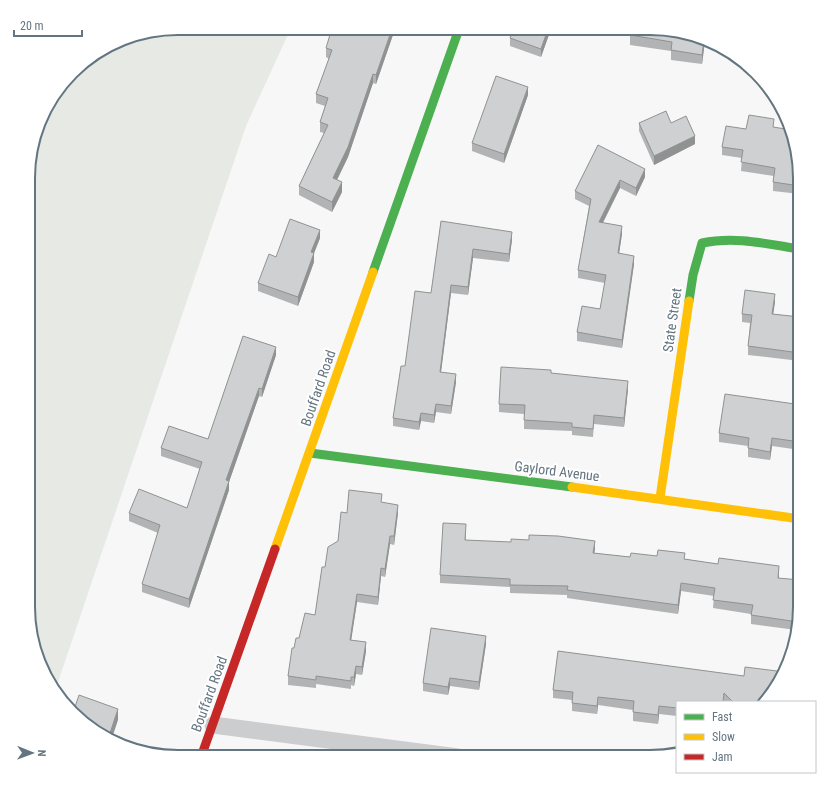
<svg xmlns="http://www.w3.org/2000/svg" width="828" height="785" font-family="'Roboto Condensed',sans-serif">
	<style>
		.green { fill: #e6e9e4 }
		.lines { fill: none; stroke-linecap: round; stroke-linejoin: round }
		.street { stroke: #cccdce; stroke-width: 17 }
		.fast { stroke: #4caf50; stroke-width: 9 }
		.slow { stroke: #ffc107; stroke-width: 9 }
		.jam { stroke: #c62828; stroke-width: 9 }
		.wall { fill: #b1b3b4 }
		.shaded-wall { fill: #909292 }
		.building { fill: #ced0d1; stroke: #909292 }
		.labels { text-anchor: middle; stroke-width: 4; stroke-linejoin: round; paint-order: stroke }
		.street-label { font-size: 14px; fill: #637581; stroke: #fff }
		.rim { fill: none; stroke: #637581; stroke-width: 2 }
	</style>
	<rect width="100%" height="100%" fill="#f7f7f7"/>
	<path class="green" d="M178,28h113l-45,98 -191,565 -16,-27 -11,-47 3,-468 17,-46 31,-38 51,-29z"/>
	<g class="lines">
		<path class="street" d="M213,725l245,32"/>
		<path class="fast" d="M373,272l86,-243
			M689,301l4,-26 9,-32c33,-7 65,1 98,6
			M310,453l262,34"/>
		<path class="slow" d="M572,487l228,32
			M660,498l29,-197
			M275,549l98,-277"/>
		<path class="jam" d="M201,757l74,-208"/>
	</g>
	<path class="wall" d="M353,28l42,1 -19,55 -3,-1 -25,74 -11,23 5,12 -10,20 -33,-17v-9l25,-53 -4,-1v-10l5,-16 -9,-3v-9l13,-35 -3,-2v-9l25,-15z
		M551,29l-10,28 -31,-11v-8z
		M630,35l75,6 -3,23 -31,-4v-9l-41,-6z
		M528,95l-24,68 -32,-12v-8z
		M639,123h32l24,21 -41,21 -15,-34z
		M774,127l26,41v26l-27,-3v-9l1,-6 -33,-5 1,-13 -20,-3v-8l24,-18z
		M598,145l47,32 -9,19 -16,-8 -17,35 19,11 -3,19 15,11 -12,84 -45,-7v-9l23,-23 5,-26 -27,-5v-8l11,-64 -14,-7v-8z
		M441,221l71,19 -3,22 -36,-4 -5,37 -17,-2 -10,79 15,10 -5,32 -15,-2 -2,11 -13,-2 -2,9 -26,-4v-8l12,-52 26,-73z
		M320,238l-6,15v9l-16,44 -40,-15v-8l18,-26z
		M775,302l-2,12 27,3v44l-52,-6v-9l2,-23 -8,-1v-8z
		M276,355l-14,42 -3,-1 -30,86v8l-40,118 -47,-16v-8l16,-51 -29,-12v-8l58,-5 13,-39 -39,-13v-8l47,-9z
		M628,389l-4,38 -30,-3 -1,13 -21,-2v-4l-48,-2v-15l-25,-2v-8z
		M800,401v49l-28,-4 -2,14 -22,-3v-11l-29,-4v-9l76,-29z
		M382,502l16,11 -4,32 -4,-1 -5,33 -4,-1 -3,29 -21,-3 -6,38 15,11 -4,24 -6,-1 -2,12 -3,-1v4l-35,-5v4l-28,-3v-9l6,-28 5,-10 16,-23 10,-48 13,-26 9,-28z
		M466,532v8l129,9 -1,4 36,4 27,-1 28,3 94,15v4l21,39 -4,13 -45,-6v-10l-38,-6 1,-12 -33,-5 -3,23 -111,-16v-3l-57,-2v-6l-70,-4v-8z
		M486,644l-7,46 -29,-4 -2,9 -25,-4v-8z
		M558,651l203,51h-84v14l-18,-2 -1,10 -25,-3v-11l-35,-5 -1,9 -25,-3v-11l-19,-2v-8z"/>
	<path class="shaded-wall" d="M392,29h3l-19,55v-9z
		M548,29h3l-10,28v-8z
		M704,41h1l-3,23v-9z
		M373,74v9l-25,74 -15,31v-10z
		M528,87v8l-24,68v-9z
		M695,136v8l-41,21v-9z
		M645,169v8l-9,19v-8z
		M620,180v8l-21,42v-8z
		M342,182v10l-10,20v-10z
		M622,226v8l-4,27v-8z
		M320,230v8l-9,23v-9z
		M512,232v8l-3,22v-8z
		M473,249v9l-5,37v-8z
		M314,253v9l-16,44v-9z
		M634,256v8l-12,84v-8z
		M451,285v8l-11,87v-8z
		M775,294v8l-3,20v-8z
		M276,347v8l-14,42v-8z
		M456,374v8l-5,32v-8z
		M628,381v8l-4,38v-9z
		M259,388v8l-30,86v8l-40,118v-9l37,-119z
		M436,404v8l-2,11v-8z
		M421,413v8l-2,9v-8z
		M772,438v8l-2,14v-8z
		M398,505v8l-4,32v-9z
		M390,536v8l-5,33v-8z
		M595,541v8l-2,12v-8z
		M779,566v8l-1,12v-8z
		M381,568v8l-3,29v-8z
		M681,583v8l-3,23v-9z
		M357,594v8l-7,46v-8z
		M486,636v8l-7,46v-8z
		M366,642v9l-4,24v-8z
		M356,666v8l-2,12v-9z
		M450,678v8l-2,9v-8z
		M598,697v8l-1,9v-8z
		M659,706v8l-1,10v-9z
		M118,709v11l-7,21 -3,-2z"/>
	<path class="building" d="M332,28h7l12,5 2,-5 39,1 -16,46 -3,-1 -25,73 -15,31 9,4 -10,20 -33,-16 29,-61 -8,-3 8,-24 -12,-4 16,-44 -6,-2z
		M514,29h34l-7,20 -31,-11z
		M631,29h38l35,12 -2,14 -31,-5 1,-8 -42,-7z
		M496,76l32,11 -24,67 -32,-11z
		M666,111l5,12 15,-7 9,20 -41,20 -15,-33z
		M749,115l25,4 -1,8 19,3 8,38v18l-27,-4 2,-14 -34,-6 2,-12 -21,-3 4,-21 20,3z
		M598,145l47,24 -9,19 -16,-8 -21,42 23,4 -4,27 16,3 -12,84 -45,-8 5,-26 18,3 6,-34 -28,-5 13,-71 -16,-8z
		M290,219l30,11 -9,22 3,1 -16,44 -40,-14 11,-29 7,3z
		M441,221l71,11 -3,22 -36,-5 -5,38 -17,-2 -11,87 16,2 -5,32 -15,-2 -2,11 -13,-2 -2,9 -26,-4 8,-52h4l10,-75 16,2z
		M745,290l30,4 -3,20 28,3v36l-52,-7 4,-31 -10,-1z
		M243,336l33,11 -14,42 -3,-1 -33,92 3,1 -40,118 -47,-15 18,-59 -31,-12 10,-24 48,19 15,-46 -41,-14 8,-22 39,13z
		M501,367l50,3v3l77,8 -4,37 -30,-3 -1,14 -21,-2v-4l-48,-3 1,-15 -26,-1z
		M725,394l70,10 1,-3h4v41l-28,-4 -2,14 -22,-4 1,-10 -30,-5z
		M349,490l33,4 -1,8 17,3 -4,31h-4l-5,33 -4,-1 -3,29 -21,-3 -7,46 16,2 -4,25 -6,-1 -2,11h-3v4l-35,-5v4l-28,-4 4,-28h2l2,-10h3l6,-25 10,2 7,-48h3l3,-20 10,-6 3,-29 6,1z
		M443,523l23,1 -1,16 46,2v-3l18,1v-5l29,1 37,5 -2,12 37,4 1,-4 26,3 1,-6 27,3 -1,6 34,5 1,-6 60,8 -1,12 22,2v37l-2,5 -47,-7 2,-10 -40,-5 2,-12 -34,-5 -3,22 -111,-15 1,-4 -58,-1v-6l-70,-4z
		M431,628l55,8 -7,46 -29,-4 -2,9 -25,-4z
		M558,651l186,25 1,-9 40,5 -1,2 -23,28h-28l-9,-9 -1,9h-46v6l-18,-2 -1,9 -25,-3 1,-11 -36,-4 -1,9 -25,-3 1,-11 -20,-2z
		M79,695l39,14 -10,30 -34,-29z"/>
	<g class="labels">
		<g class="street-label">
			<text transform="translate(672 320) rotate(-82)" y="5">State Street</text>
			<text transform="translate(318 388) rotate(-71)" y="5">Bouffard Road</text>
			<text transform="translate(557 471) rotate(7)" y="5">Gaylord Avenue</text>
			<text transform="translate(209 694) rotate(-70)" y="5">Bouffard Road</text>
		</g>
	</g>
	<path d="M0 0H828V785H0ZM178 35H650A143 143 0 0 1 793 178V607A143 143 0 0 1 650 750H178A143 143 0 0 1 35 607V178A143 143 0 0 1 178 35Z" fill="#fff" fill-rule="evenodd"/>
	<path class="rim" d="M178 35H650A143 143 0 0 1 793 178V607A143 143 0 0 1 650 750H178A143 143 0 0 1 35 607V178A143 143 0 0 1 178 35Z"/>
	<rect x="676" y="701" width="140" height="72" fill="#ffffff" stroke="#c1c8cd"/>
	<rect x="684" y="714" width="20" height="6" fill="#4caf50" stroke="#c1c8cd"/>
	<text x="712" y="721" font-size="12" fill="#637581">Fast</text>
	<rect x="684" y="734" width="20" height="6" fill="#ffc107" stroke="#c1c8cd"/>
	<text x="712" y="741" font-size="12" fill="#637581">Slow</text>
	<rect x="684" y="754" width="20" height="6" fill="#c62828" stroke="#c1c8cd"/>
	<text x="712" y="761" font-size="12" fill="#637581">Jam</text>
	<g transform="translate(32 753) rotate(91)" stroke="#ffffff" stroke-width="3" paint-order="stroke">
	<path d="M0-3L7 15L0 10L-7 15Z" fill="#637581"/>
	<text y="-6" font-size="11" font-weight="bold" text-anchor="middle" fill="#637581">N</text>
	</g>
	<path d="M14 30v6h68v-6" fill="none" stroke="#637581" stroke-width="2"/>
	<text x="20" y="30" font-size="12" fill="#637581" stroke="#ffffff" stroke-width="3" paint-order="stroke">20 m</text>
</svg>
